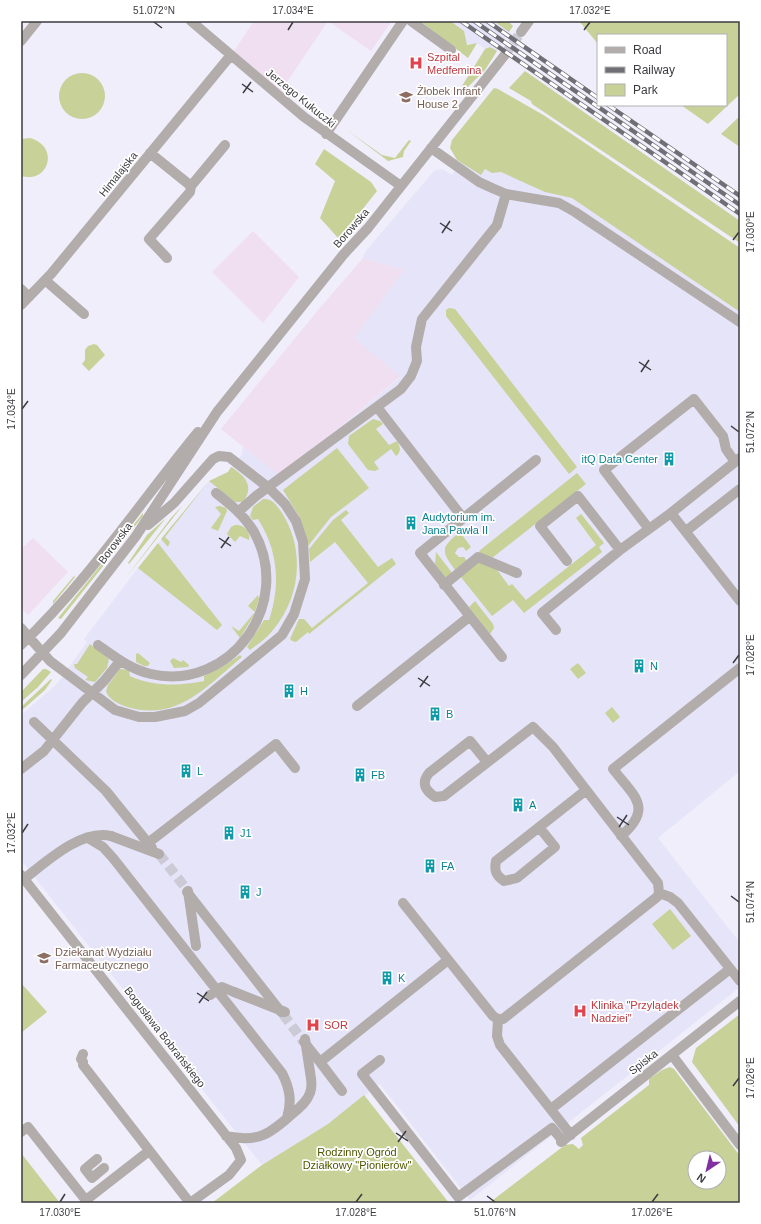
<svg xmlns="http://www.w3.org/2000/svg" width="761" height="1224" font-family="Arial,sans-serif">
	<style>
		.commercial { fill: #f0dff1 }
		.built { fill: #e6e4f8 }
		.green { fill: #c7d198; fill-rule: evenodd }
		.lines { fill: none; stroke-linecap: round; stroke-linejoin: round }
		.minor-tunnel { stroke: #cbcad5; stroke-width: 10; stroke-dasharray: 10 5; stroke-linecap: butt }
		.minor { stroke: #b2acab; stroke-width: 10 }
		.rail-casing { stroke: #706f76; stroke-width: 4.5 }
		.rail { stroke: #fff; stroke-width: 3; stroke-dasharray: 9; stroke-linecap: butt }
		.minor-bridge { stroke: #b2acab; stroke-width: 10 }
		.ticks { fill: none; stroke: #3c3b40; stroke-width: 1.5 }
		.labels { text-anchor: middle; stroke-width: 3.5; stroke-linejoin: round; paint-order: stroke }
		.health-label { font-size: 11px; fill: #be3a42; stroke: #fff; text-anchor: start }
		.education-label { font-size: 11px; fill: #785e54; stroke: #fff; text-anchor: start }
		.street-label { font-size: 11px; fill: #3c3b40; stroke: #fff }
		.culture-label { font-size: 11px; fill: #0d838f; stroke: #fff; text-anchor: start }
		.park-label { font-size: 11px; fill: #4f5700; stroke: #fff }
		.neatline { fill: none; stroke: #3c3b40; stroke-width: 1.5 }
		.ticks-label { font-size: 10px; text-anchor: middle; fill: #3c3b40 }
	</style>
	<rect width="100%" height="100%" fill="#efeefa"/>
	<path class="commercial" d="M254,21h136l1,1 -20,29 -43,-30 -47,70 -47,-40z
		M253,231l46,46 -36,46 -51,-51z
		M363,258l41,12 -49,68 46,38 -61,51 -62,48 -57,-46 98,-120z
		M33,538l35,34 -40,43 -7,-7v-59z"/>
	<path class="built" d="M420,21h88l5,5 -16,25 -7,-4 -5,2 -8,-6 -24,3z
		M512,156l228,156v459l-82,67 82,105v44l-270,213 -90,-116 -52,40 -66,41 -241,-305v-145l35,-30 31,-43 -3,-3 54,-71 70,-86 20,-10 14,-18 1,-7 35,27 62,-47 61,-50 -47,-39 50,-68 -41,-12 2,-6 69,-81 8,-2 10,6 11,-16z"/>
	<path class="green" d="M420,21h30l14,10 3,14 10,-2 -9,15z
		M494,21h14l5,5 -4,6z
		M579,21h161v73l-32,30 -27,-19h45v-70h-128v9z
		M490,47l7,4 -12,19 -21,21 -2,-5 23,-37z
		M525,71l215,150v22l-208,-139 -1,-3 -22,-13z
		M59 96a23 23 0 1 1 46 0a23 23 0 1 1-46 0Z
		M494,88l4,1 47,27 195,132v64l-168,-114 -27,-6 -44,-20 -9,1 -7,-4 -4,6 -24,-15 -7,-12 2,-8z
		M740,116v31l-19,-13z
		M347,130l35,25 13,3 14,-18 2,1 -7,10 -1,6 -15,4z
		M30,138c30,8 19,46 -9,38v-37z
		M324,149l47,33 6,9 -38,48 -19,-21 15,-37 -20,-17z
		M449,308l6,1 122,158 -8,7 -123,-158v-6z
		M94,344l3,1 8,10 -16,16 -7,-7 3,-4v-10l3,-4z
		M373,419l7,2 3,3 -7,5 13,16 8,-4c3,5 5,11 -1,15l-5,-7 -17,13 5,7 -4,2 -7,-1 -20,-26 1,-8z
		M337,448l32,40 -38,29 -23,29 -9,-30 -16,-26z
		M231,467c14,9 24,19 12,35h-8l-26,-21 19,-9z
		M577,473l9,11 -94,74 -9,-1 -4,-6z
		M208,482l-43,55 5,5 -2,5 -7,-8z
		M263,499c10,-1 14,7 19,14 23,36 19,84 -9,117 -6,8 -15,14 -23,20l-3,-3 17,-27h5l1,-3c11,-35 7,-68 -12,-98l-5,1 -3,-4 3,-9z
		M183,505l-58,74 46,-61z
		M220,506l6,2 1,3 -9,20 -7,-3 10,-14 -6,-7z
		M346,510l3,3 -8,7 37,47 14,-9 4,6 -87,70 -1,-2 -12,10 -4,-1 -2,-2 9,-20h5l8,9 56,-45 -33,-41 -25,20 -1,-13 24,-29z
		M143,513v3l-82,103 -3,-1z
		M581,514l23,29 -5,4 3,5 -78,61 -11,-13 -21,16 -32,-40 20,-16 12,3 17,23 3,-2 14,16 70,-55 -20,-27z
		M166,518l-37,46 -1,-1 19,-28z
		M235,525c9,-1 16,7 14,15l-9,-4 -5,6 -8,-8 4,-7z
		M460,532l11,15 -5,4 -3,-4 -5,1 -3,5 4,4h5l3,4 -11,10c-15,-20 -16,-23 4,-39z
		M158,543l64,82 -5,5 -79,-62z
		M436,552l17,22 -7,5 -11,-15z
		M74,576l1,1 -22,27v-3z
		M258,595l1,4 -5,16 -14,23 -9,-12 8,5 16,-19 -7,-6z
		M475,601l18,23 1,4 -4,6 -21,-27z
		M90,644l19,15 -2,9 -12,14 -10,-2 3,-3 -13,-9 -1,-4h3z
		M138,653l12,10 -2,3h-4l-8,-4v-8z
		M240,655l2,2c-35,29 -64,65 -115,50 -8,-3 -18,-7 -21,-16l2,-6 12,-16 9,1 1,6c24,11 50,10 74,5v-5l18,-9z
		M173,658l8,4 2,-2 6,5 -1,2 -14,1 -4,-7z
		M578,663l8,10 -8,6 -8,-10z
		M43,669h3l5,3 -13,15 -17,15v-10z
		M51,679l1,1 -7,10 -24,21v-4z
		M612,707l8,10 -7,6 -8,-10z
		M670,909l21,27 -18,14 -21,-26z
		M21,983l26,29 -26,21z
		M740,1014v113l-48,-65 4,-14z
		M670,1067l4,2 66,87v47h-251l76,-58 8,-1 6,5 4,-4 -2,-7 68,-53v-6l13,-9zM695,1158h24v24h-24z
		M364,1095l85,108h-237l50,-38 66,-41z
		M21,1153l39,50h-39z"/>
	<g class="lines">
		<path class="minor-tunnel" d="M504,56l17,-24
			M159,854l29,37
			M283,1014l20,27"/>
		<path class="minor" d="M191,21l113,96 97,69
			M411,21l40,29
			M521,32l8,-11
			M21,41l16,-20
			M326,134l77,-113
			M431,148l48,34 13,6 14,6 53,9 16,9 165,110
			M150,153l41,33 34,-41
			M167,258l-18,-19 41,-47 1,-6
			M45,280l39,34
			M21,289l8,8
			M21,305l30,-31 180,-219
			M377,407l86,111
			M238,512l18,-16 145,-107 10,-13 6,-15 -1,-14 6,-28 75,-94 9,-31
			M671,513l69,-55
			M649,529l-45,-59 90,-71 29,37 3,13 9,13
			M686,531l54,-42
			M567,561l-27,-35 38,-30 42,54
			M444,585l34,-28 39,16
			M21,628l29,33 65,49 24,7h16l30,-6 14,-8 83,-68 12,-21 11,-35 -2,-37 -7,-21 -11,-17 -16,-16 -40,-31 -10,-1 -6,3 -39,44 -26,22
			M556,630l-14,-17 78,-63 51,-37 69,88
			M21,645c67,-64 118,-141 177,-213
			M98,645c17,12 32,24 53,29 80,18 143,-71 103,-142 -9,-16 -24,-28 -38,-39
			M502,657l-82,-104 116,-93
			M21,675l40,-42 75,-97 81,-124 126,-157 25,-27 136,-172
			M357,706l112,-89
			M34,722l72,69 46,57
			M21,769l23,-18 38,-48 22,-22 16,-20
			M539,827l16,20 -38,31 -13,3c-8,-6 -10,-10 -8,-20l89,-70
			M621,836c33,-28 13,-40 -8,-67l127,-101
			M88,838l15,9 10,11 169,215c8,16 10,28 5,45
			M148,843l128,-99 19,24
			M21,875l215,273 5,12 -12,15 -39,28
			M24,879c22,-17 57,-50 87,-43
			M187,892l94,120
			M659,893l11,4 8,6 62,78
			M403,903l90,113 5,3h5l154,-122 2,-4 -1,-10 -105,-136 -20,-20 -89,69 -9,1c-10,-7 -14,-14 -6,-24l41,-32 17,21
			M210,995l12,-8 12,5
			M498,1019l-1,17 3,9 71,90
			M304,1042l16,20 128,-102
			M83,1054l-2,5 2,3v3l107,138
			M672,1055l68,90
			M380,1060l-18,14 96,123 94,-69 11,13
			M320,1062l22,29
			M551,1109l179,-140
			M21,1132l7,-5 60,76
			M226,1136c32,7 44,-2 66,-22 7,-6 15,-12 18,-21 3,-7 1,-15 0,-21
			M561,1142l179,-141
			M97,1159l-12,10 7,9 12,-10
			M86,1200l63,-49"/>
		<g class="rail-casing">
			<path id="rail" d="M461,21l279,193
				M474,21l266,184
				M487,21l111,77
				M608,105l132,91"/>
		</g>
		<use href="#rail" class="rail"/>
		<path class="minor-bridge" d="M111,836l48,18
			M188,891l8,55
			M234,992l51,20
			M305,1039l5,33"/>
	</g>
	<path class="ticks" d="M154,22l8,6M288,30l5,-8M584,30l6,-8M242,84l11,8M243,93l8,-11M440,223l12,8M442,233l8,-12M733,240l6,-8M639,362l12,8M641,372l8,-12M22,409l6,-8M731,426l8,6M219,538l12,8M221,548l8,-11M733,663l6,-8M418,678l12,8M420,687l8,-11M617,817l12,8M619,827l8,-12M22,833l6,-9M731,896l8,6M197,993l12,8M199,1003l8,-11M733,1086l6,-8M396,1133l12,8M398,1142l8,-11M487,1196l8,6M60,1202l5,-8M356,1202l6,-8M652,1202l6,-8"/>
	<defs>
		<g id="hospital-bare" transform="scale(1.08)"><path d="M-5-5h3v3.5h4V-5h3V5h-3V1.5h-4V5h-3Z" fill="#e0444e" stroke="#fff" stroke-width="2.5" paint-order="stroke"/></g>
		<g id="school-bare" transform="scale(1.08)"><path d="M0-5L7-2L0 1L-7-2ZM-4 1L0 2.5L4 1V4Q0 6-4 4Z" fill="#8d6e63" stroke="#fff" stroke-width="2.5" paint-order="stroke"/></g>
		<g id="building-bare" transform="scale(1.08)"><path d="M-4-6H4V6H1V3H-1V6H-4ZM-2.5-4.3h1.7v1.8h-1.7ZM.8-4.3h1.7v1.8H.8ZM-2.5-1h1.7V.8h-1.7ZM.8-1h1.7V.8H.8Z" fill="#0f9aa8" stroke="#fff" stroke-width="2.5" paint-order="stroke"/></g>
		<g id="university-bare" transform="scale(1.08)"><path d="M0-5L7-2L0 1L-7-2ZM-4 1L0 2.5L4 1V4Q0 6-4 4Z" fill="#8d6e63" stroke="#fff" stroke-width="2.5" paint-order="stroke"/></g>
	</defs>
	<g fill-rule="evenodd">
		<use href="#hospital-bare" x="416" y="63"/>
		<use href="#school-bare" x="406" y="97"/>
		<use href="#building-bare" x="669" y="459"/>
		<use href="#building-bare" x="411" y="523"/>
		<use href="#building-bare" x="639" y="666"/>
		<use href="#building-bare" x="289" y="691"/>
		<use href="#building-bare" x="435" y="714"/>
		<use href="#building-bare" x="186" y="771"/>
		<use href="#building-bare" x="360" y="775"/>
		<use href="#building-bare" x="518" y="805"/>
		<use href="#building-bare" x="229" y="833"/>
		<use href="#building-bare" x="430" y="866"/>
		<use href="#building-bare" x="245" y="892"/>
		<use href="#university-bare" x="44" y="958"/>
		<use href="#building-bare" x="387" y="978"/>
		<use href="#hospital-bare" x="580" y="1011"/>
		<use href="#hospital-bare" x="313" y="1025"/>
	</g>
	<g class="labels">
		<g class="health-label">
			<text x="427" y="61">Szpital<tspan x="427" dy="13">Medfemina</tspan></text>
			<text x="591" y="1009">Klinika "Przylądek<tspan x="591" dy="13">Nadziei"</tspan></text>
			<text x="324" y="1029">SOR</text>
		</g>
		<g class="education-label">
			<text x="417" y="95">Żłobek Infant<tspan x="417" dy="13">House 2</tspan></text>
			<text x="55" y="956">Dziekanat Wydziału<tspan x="55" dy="13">Farmaceutycznego</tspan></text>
		</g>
		<g class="street-label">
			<text transform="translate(301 98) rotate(39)" y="4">Jerzego Kukuczki</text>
			<text transform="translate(118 174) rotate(-51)" y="4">Himalajska</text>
			<text transform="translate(351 228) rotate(-49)" y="4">Borowska</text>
			<text transform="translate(115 543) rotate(-53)" y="4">Borowska</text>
			<text transform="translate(165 1037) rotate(52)" y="4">Bogusława Bobrańskiego</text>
			<text transform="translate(643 1062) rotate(-38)" y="4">Spiska</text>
		</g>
		<g class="culture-label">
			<text x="658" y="463" text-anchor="end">itQ Data Center</text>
			<text x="422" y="521">Audytorium im.<tspan x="422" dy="13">Jana Pawła II</tspan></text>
			<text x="650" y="670">N</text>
			<text x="300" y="695">H</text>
			<text x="446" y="718">B</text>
			<text x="197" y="775">L</text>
			<text x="371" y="779">FB</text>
			<text x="529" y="809">A</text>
			<text x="240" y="837">J1</text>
			<text x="441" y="870">FA</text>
			<text x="256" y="896">J</text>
			<text x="398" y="982">K</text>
		</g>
		<g class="park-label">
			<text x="357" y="1156">Rodzinny Ogród<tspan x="357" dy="13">Działkowy "Pionierów"</tspan></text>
		</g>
	</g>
	<rect width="761" height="1224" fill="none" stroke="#ffffff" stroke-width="44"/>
	<rect x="597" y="34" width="130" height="72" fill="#ffffff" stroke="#b1b1b3"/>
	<rect x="605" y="47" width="20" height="6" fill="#b2acab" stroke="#b1b1b3"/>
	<text x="633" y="54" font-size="12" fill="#3c3b40">Road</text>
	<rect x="605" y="67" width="20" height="6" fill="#706f76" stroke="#b1b1b3"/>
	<text x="633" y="74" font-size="12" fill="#3c3b40">Railway</text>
	<rect x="605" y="84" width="20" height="12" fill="#c7d198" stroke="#b1b1b3"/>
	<text x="633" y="94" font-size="12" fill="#3c3b40">Park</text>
	<g transform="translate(707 1170) rotate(215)"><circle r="19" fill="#ffffff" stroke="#b1b1b3"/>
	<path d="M0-3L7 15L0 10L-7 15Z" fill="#8030a0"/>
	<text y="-6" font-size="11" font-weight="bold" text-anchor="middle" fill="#3c3b40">N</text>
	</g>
	<rect x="22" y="22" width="717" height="1180" class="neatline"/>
	<g class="ticks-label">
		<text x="154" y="14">51.072°N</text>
		<text x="293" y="14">17.034°E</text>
		<text x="590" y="14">17.032°E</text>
		<text transform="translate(750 232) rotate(-90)" y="4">17.030°E</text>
		<text transform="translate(11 409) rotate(-90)" y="4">17.034°E</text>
		<text transform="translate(750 432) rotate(-90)" y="4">51.072°N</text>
		<text transform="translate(750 655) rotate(-90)" y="4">17.028°E</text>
		<text transform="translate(11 833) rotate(-90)" y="4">17.032°E</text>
		<text transform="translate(750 902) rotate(-90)" y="4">51.074°N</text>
		<text transform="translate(750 1078) rotate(-90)" y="4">17.026°E</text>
		<text x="60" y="1216">17.030°E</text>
		<text x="356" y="1216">17.028°E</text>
		<text x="495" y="1216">51.076°N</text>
		<text x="652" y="1216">17.026°E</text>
	</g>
</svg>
